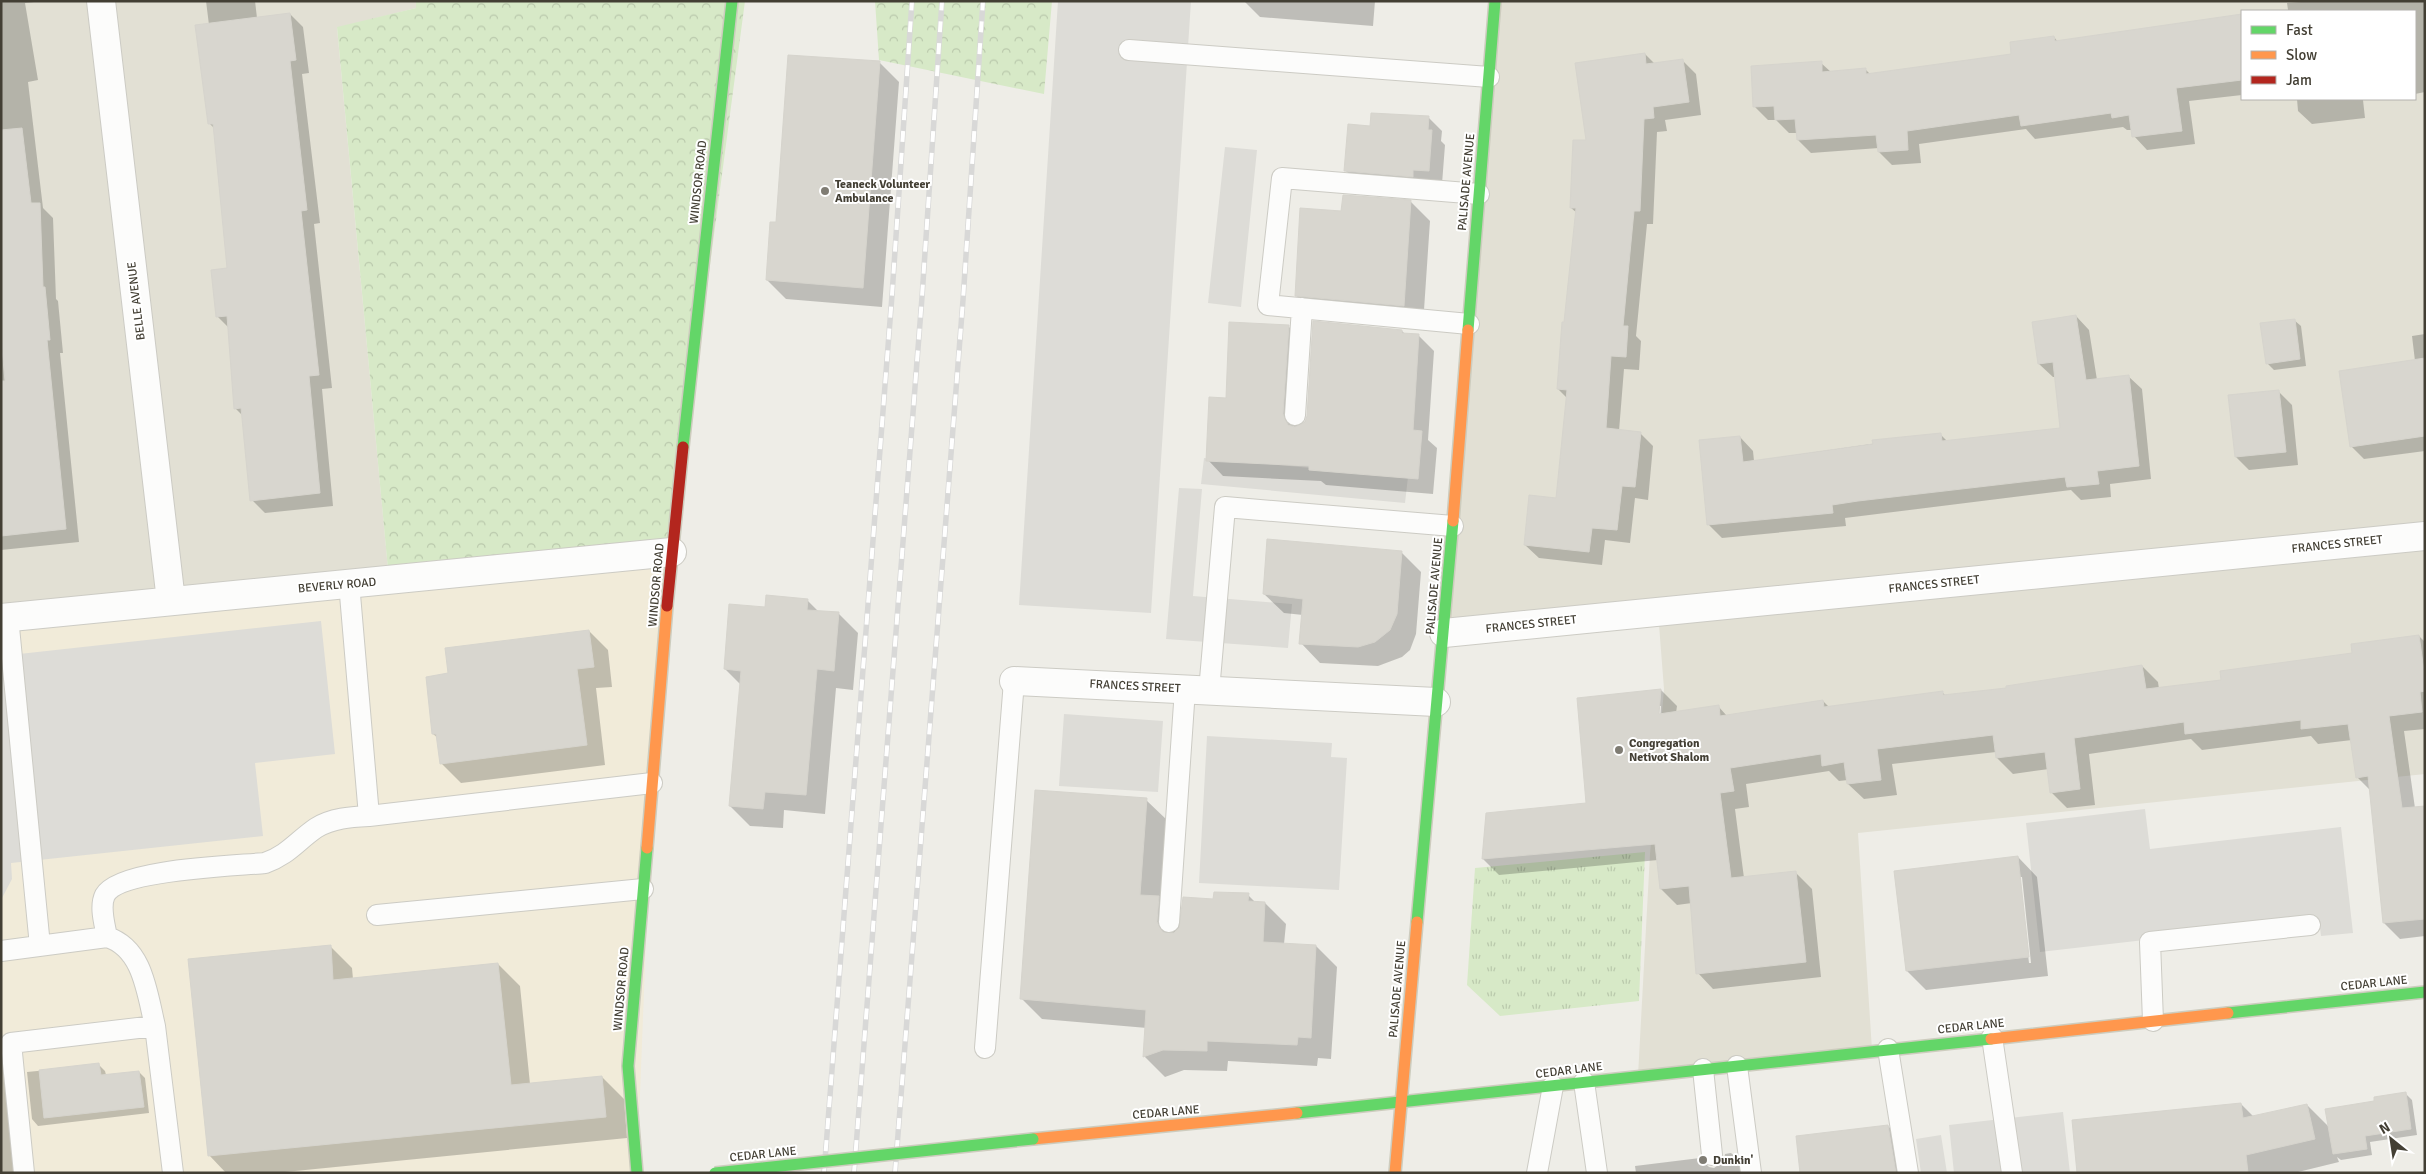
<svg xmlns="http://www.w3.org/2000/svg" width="2426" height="1174" font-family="Signika,sans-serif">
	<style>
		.residential { fill: #e2e0d4; fill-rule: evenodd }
		.commercial { fill: #f1ebd9 }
		.grass { fill: url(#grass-tufts) }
		.forest { fill: url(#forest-crowns) }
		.parking { fill: #dddcd7 }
		.shadow { fill: #0003; fill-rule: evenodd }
		.building { fill: #d8d6cf; stroke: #d6d4cd }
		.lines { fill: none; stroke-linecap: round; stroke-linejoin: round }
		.lane-casing { stroke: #cccbc4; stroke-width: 22 }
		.street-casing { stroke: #cccbc4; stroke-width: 30 }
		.fast-casing { stroke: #cdccbe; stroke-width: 14 }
		.slow-casing { stroke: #cdccbe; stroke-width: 14 }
		.jam-casing { stroke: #cdccbe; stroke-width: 14 }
		.lane { stroke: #fcfcfb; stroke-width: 20 }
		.street { stroke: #fcfcfb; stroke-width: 28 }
		.fast { stroke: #63d668; stroke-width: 11 }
		.slow { stroke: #ff974d; stroke-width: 11 }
		.jam { stroke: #b3261e; stroke-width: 11 }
		.rail-casing { stroke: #d8d8d7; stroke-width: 5.5 }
		.rail { stroke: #fff; stroke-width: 4; stroke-dasharray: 11; stroke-linecap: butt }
		.fast-bridge-casing { stroke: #cdccbe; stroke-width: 14; stroke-linecap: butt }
		.fast-bridge { stroke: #63d668; stroke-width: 11 }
		.poi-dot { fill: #7f7c73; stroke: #fff; stroke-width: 2 }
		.labels { text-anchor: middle; stroke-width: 4; stroke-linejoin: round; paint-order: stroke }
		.street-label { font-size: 12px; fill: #433f34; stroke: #fff }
		.poi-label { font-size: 12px; font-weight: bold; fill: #433f34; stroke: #fff; text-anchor: start }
	</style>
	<defs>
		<pattern id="grass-tufts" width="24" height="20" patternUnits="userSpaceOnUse" patternTransform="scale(1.25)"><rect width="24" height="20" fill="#d7e9c7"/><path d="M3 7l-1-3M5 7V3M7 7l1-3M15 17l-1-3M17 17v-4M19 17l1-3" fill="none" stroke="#bac9ac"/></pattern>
		<pattern id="forest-crowns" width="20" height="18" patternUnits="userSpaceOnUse" patternTransform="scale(1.25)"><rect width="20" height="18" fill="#d7e9c7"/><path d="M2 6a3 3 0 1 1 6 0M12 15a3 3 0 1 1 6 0" fill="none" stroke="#bac9ac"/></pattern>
	</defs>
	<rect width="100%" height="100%" fill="#eeede7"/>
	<path class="residential" d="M1,1h415v7l-79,20 52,552 -388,38z
		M1495,1h930v773l-567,59 14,217 -234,26 12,-222 14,-165 -6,-77 -214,21zM2242,11h173v88h-173z"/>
	<path class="commercial" d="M672,552l-20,231 -15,390h-636v-555z"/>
	<path class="grass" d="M1645,852l-6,149 -139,15 -33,-31 8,-117z"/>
	<path class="forest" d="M416,1h329l-73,551 -283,28 -52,-553 79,-19z
		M875,1h177l-8,93 -165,-34z"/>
	<path class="parking" d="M1058,1h133l-40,612 -132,-8z
		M1225,147l32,3 -16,157 -33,-4z
		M1204,458l204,19 -3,26 -204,-19z
		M1179,488l23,1 -9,107 99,8 -4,44 -122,-9z
		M321,621l14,133 -80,9 8,73 -252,27 1,16 -11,21v-244z
		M1064,714l99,7 -5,71 -99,-6z
		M1207,736l125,7 -1,14 16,1 -8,132 -140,-7z
		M2145,809l5,40 191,-22 12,106 -32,3 -2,-16 -279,32 -14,-129z
		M2063,1112l7,61h-116l-5,-48z
		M1941,1135l6,38h-26l-5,-34z"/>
	<path class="shadow" d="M1,1h42l-18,2 13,77 -10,2 15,126 10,10 3,81 2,2 5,52h-3l19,189 -78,8z
		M206,1h49l2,17 33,-4 13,13 6,46 -7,1 18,149 -6,1 18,164 -10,1 11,117 -68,7 -13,-13 -9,-84 -8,-8 -6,-80 -12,-12 12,-46 -14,-141 -6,-6v-98z
		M1244,1h131l-2,25 -113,-9z
		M2315,1h110v91l-10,2v-83h-139l12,-1 -1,-7z
		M2242,16v79l-53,6 6,43 -48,6 -13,-14 -1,-6h-6l-4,-3 -88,12 -9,-10 -107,15 2,19 -29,2 -13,-13v-4l-68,5 -13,-13v-7h-9l-13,-13h-8l-13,-13 66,-44 10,9 35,-2 5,5 142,-20 41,-18 4,5z
		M1645,54l10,10 27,-4 14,14 5,41 -36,5 2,11 -10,1 -4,92h-6l-11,112 5,5 -2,29 -15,-1 -5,62 21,2 13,13 -5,54 -13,-2 -5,45 -25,-3 -3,25 -63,-7 -14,-13 32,-45 11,-101 -10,-10 19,-176 -6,-5 16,-66z
		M880,63l19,19 -17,225 -96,-8 -19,-19 11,-57z
		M2297,99h74l-8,1 2,18 -53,6 -14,-13z
		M1429,118l13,13 -1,10 4,4 -3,39h-83l-13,-13z
		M1411,202l19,19 -7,104 -108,-10 -19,-20 47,-83z
		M2076,316l13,14 8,50 31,-4 14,13 9,90 -41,5 1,13 -30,3 -10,-10 -226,28 1,8 -124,12 -14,-14 32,-87 13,14 1,10 186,-27 8,8 113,-13 -6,-52h-2l-14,-13z
		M2294,320l7,6 5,40 -32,4 -7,-7z
		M1288,326l16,16 -5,85 103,-96 4,4h12l16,16 -6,89 9,8 -4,46 -107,-9 -5,-4 -98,-5 -15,-16 19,-61z
		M2425,334v117l-61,8 -13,-13 64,-85 -3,-25z
		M2278,391l14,14 6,60 -49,5 -13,-13z
		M1401,552l20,20 -5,62 -6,16 -8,7 -24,9 -58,-3 -19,-20 2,-28 -19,-2 -20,-19z
		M807,600l12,12 19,1 20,20 -5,57 -17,-2 -11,126 -41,-4 -1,18 -33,-2 -20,-20 11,-121 -16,-16 41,-60z
		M589,631l19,19 4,37 -16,1 9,77 -144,18 -20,-20 -3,-25 -5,-4 17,-59z
		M2419,636l6,6v87l-21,2 11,77 10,-1v129l-25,3 -16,-16 -13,-132 -13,-13 -6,-38 -34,4 -7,-8 -109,14 -11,-11 -102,15 6,51 -28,3 -16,-16 -2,-23 -36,5 -16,-16 -1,-6 -104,12 5,31 -33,4 -16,-15v-4l-9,1 -10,-10 -83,13 3,23 -14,2 9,69 52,-5 16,16 9,88 -108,12 -15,-16 -6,-70 -15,2 -16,-16 -3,-29 -159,15 -16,-16 4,-45 100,-10 74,-114 16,16 -1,7 42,-7 9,10 96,-15 6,6 113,-15 4,4 61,-7 135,-23 16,16 1,7 63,-7 132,-28zM1659,706h2l-1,15 -3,-1z
		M1146,800l21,20 -6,80 20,20 33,-20 34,-5 8,8h9l21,21 -2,20 32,2 21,21 -6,92 -13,-1 -1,8 -89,-5 -1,10 -43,-1 -19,7 -20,-20 2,-29 -105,-9 -21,-21z
		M2018,857l19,20 11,99 -122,14 -19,-19zM2019,877h3l9,86h-2z
		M330,946l22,22 1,11 145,-15 22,22 10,98 72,-7 22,22 3,39 -352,35h-49l-17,-18z
		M1,1038l4,41 10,94h-14z
		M99,1065l6,6 1,4 33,-3 6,6 4,35 -111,13 -6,-7 -5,-47z
		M2406,1094l6,6 5,35 -47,7 2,13 -31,5 -4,-3 2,5 -45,11h-216l163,-69 13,13 53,-12 23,23 46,-26z
		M1888,1126l19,19 5,28h-111z
		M1731,1153l14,13 1,7h-110l-1,-7 65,-8 9,9 5,1 10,-7 1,-7z"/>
	<path class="building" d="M290,13l6,47 -6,1 17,149 -6,1 18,164 -10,1 11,117 -70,8 -9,-93 -7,1 -7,-93 -11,1 -5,-47 16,-2 -14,-144h-5l-13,-99z
		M2242,14v66l-66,8 6,43 -50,6 -3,-22 -17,3 -1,-5 -90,13 -2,-11 -112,16 1,19 -30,2 -2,-17 -79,5 -2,-21 -20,1 -1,-14 -21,1 -2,-41 71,-5v11l44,-4v6l145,-20 -1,-12 44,-6 1,5z
		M1645,53l1,11 37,-5 6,43 -36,5 1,11 -10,1 -4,92h-6l-11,115h5l-2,31 -15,-1 -5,72 35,4 -6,55 -13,-1 -5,44 -25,-2 -3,24 -65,-7 5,-50 27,3 11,-108 -10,-1 5,-67h2l12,-114h-6l3,-68h13l-11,-77z
		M788,55l92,6 -17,227 -97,-8 4,-58h6z
		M1371,113l58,3 -1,14h4l-3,41 -16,-1v7l-69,-6 4,-47 22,2z
		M22,128l9,75h9l3,84h2l5,53h-3l19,189 -65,7v-155h4l-4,-43v-208z
		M1343,195l68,5 -7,106 -109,-10 5,-88 41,3z
		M2076,315l10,65 43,-5 10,91 -42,5 2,13 -32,3 -2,-10 -207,24 -26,4 1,8 -126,12 -8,-85 41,-4 3,26 130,-18 -1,-4 69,-7 1,8 118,-13 -7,-66 -15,2 -6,-42z
		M2295,319l5,40 -34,5 -6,-41z
		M1313,321l89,9v3l17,1 -6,96 9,1 -4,48 -109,-9v-4l-103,-5 3,-64 17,1 3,-76 60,3 -6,89 5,11 7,2 10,-5 2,-6z
		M2425,358v78l-75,11 -11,-76z
		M2279,390l7,62 -51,5 -7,-62z
		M1267,539l135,12 -5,63 -7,16 -15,12 -17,5 -59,-3 4,-45 -40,-5z
		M766,595l42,4 -1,11 32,2 -5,59 -17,-2 -11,126 -41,-3 -2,17 -34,-3 12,-135 -17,-2 5,-65 36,3z
		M589,630l5,37 -17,2 10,76 -147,19 -4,-30h-4l-6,-57 22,-4 -3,-25z
		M2419,635l6,43v13l-5,1 2,20 -33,4 13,92 23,-2v113l-42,4 -15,-147 -12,2 -8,-54 -47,5v-9l-116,14 -1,-12 -110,16 6,51 -30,4 -5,-41 -49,6 -3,-23 -116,14 4,31 -34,4 -3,-22 -22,4 -1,-12 -91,14 4,23 -14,2 11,85 65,-7 10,91 -110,12 -7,-88 -29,3 -5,-45 -173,15 4,-46 100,-10 -9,-105 84,-9 -2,25 60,-9 1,11 103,-16 1,7 119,-16v4l63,-7v-2l136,-21 4,24 75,-9 -1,-9 132,-18 -1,-9z
		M1035,790l112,8 -7,97 19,1 -2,26 6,10 11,1 5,-5 4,-31 30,2 1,-7 35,1 -1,8 17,1 -2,40 53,3 -5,93 -13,-1 -1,8 -90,-4v10l-44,-1 -20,7 3,-47 -126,-11z
		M2018,856l11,101 -123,14 -12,-100z
		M331,945l2,35 165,-17 13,122 91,-9 4,41 -398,39 -20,-197z
		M99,1063l2,12 38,-4 5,36 -100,11 -5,-48z
		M2406,1092l5,37 -46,7 2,13 -34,5 -8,-45 49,-8v-4z
		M2241,1103l2,15 64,-14 8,35 -69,16 2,18h-171l-5,-53z
		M1888,1125l8,48h-96l-4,-37z"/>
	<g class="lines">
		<g class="lane-casing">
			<path id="lane" d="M1129,50l360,27
				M1469,324l-201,-19 14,-127 197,16
				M1295,415l7,-107
				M349,583l20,233 283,-33
				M8,617l32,329
				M1209,691l16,-184 228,19
				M377,915l266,-26
				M1169,922l16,-233
				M107,937c-2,-12 -8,-30 -2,-42 14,-26 130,-29 160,-32 23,-8 32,-22 51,-35 16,-10 35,-11 53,-12
				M1,951l106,-14c36,11 40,56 48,89
				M2153,1021l-3,-79 160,-17
				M1992,1037l20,136
				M985,1048l29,-367
				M1888,1049l20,124
				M1737,1066l14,107
				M1703,1069l9,86
				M1584,1082l13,91
				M24,1173l-13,-130 144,-17 18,147
				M1537,1173l16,-87"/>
		</g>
		<g class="street-casing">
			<path id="street" d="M101,1l70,600
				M1,618l671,-66
				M1444,633l981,-97
				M1014,681l422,21"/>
		</g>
		<g class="fast-casing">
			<path id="fast" d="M1468,330l27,-329
				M683,447l49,-446
				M1417,922l36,-401
				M2228,1013l197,-21
				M1297,1113l694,-74
				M637,1173l-9,-107 19,-218"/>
		</g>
		<g class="slow-casing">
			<path id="slow" d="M1453,521l15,-191
				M647,848l20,-242
				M1991,1039l237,-26
				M1033,1139l264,-26
				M1395,1173l22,-251"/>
		</g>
		<g class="jam-casing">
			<path id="jam" d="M667,606l16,-159"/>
		</g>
		<use href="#lane" class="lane"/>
		<use href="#street" class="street"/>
		<use href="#fast" class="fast"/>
		<use href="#slow" class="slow"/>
		<use href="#jam" class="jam"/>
		<g class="rail-casing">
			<path id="rail" d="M824,1173l68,-878 20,-294
				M854,1173l68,-876 20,-296
				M895,1173l68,-873 20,-299"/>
		</g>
		<use href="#rail" class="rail"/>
		<g class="fast-bridge-casing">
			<path id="fast-bridge" d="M715,1173l318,-34"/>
		</g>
		<use href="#fast-bridge" class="fast-bridge"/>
	</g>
	<g class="poi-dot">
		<circle cx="825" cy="191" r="5"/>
		<circle cx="1619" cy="750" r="5"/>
		<circle cx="1703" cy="1160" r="5"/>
	</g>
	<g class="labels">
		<g class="street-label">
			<text transform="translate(698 182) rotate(-84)" y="4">WINDSOR ROAD</text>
			<text transform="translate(1466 182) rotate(-85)" y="4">PALISADE AVENUE</text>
			<text transform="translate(136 301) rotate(-97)" y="4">BELLE AVENUE</text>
			<text transform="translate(2337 544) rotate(-6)" y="4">FRANCES STREET</text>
			<text transform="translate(1934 584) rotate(-6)" y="4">FRANCES STREET</text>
			<text transform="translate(337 585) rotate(-5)" y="4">BEVERLY ROAD</text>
			<text transform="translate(656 585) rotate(-85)" y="4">WINDSOR ROAD</text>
			<text transform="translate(1434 586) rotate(-85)" y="4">PALISADE AVENUE</text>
			<text transform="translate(1531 624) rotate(-6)" y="4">FRANCES STREET</text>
			<text transform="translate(1135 686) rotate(3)" y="4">FRANCES STREET</text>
			<text transform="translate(2374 983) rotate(-6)" y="4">CEDAR LANE</text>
			<text transform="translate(621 989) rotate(-85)" y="4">WINDSOR ROAD</text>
			<text transform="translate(1397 989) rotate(-85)" y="4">PALISADE AVENUE</text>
			<text transform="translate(1971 1026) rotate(-6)" y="4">CEDAR LANE</text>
			<text transform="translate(1569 1070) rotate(-7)" y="4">CEDAR LANE</text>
			<text transform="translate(1166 1112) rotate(-5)" y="4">CEDAR LANE</text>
			<text transform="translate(763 1154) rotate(-6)" y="4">CEDAR LANE</text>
		</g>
		<g class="poi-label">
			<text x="835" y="188">Teaneck Volunteer<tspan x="835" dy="14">Ambulance</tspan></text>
			<text x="1629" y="747">Congregation<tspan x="1629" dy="14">Netivot Shalom</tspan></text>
			<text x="1713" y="1164">Dunkin'</text>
		</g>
	</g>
	<rect width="2426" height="1174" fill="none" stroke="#433f34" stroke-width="5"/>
	<rect x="2241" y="10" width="175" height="90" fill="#ffffff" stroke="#b4b2ae"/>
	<rect x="2251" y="26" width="25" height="8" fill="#63d668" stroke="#b4b2ae"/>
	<text x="2286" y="35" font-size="15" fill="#433f34">Fast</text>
	<rect x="2251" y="51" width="25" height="8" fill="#ff974d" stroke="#b4b2ae"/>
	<text x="2286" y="60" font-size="15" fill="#433f34">Slow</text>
	<rect x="2251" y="76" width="25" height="8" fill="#b3261e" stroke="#b4b2ae"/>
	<text x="2286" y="85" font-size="15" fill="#433f34">Jam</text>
	<g transform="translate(2391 1139) rotate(330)" stroke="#ffffff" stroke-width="4" paint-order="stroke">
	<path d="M0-4L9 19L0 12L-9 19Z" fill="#433f34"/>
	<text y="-8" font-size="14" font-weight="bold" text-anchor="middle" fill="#433f34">N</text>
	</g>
</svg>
